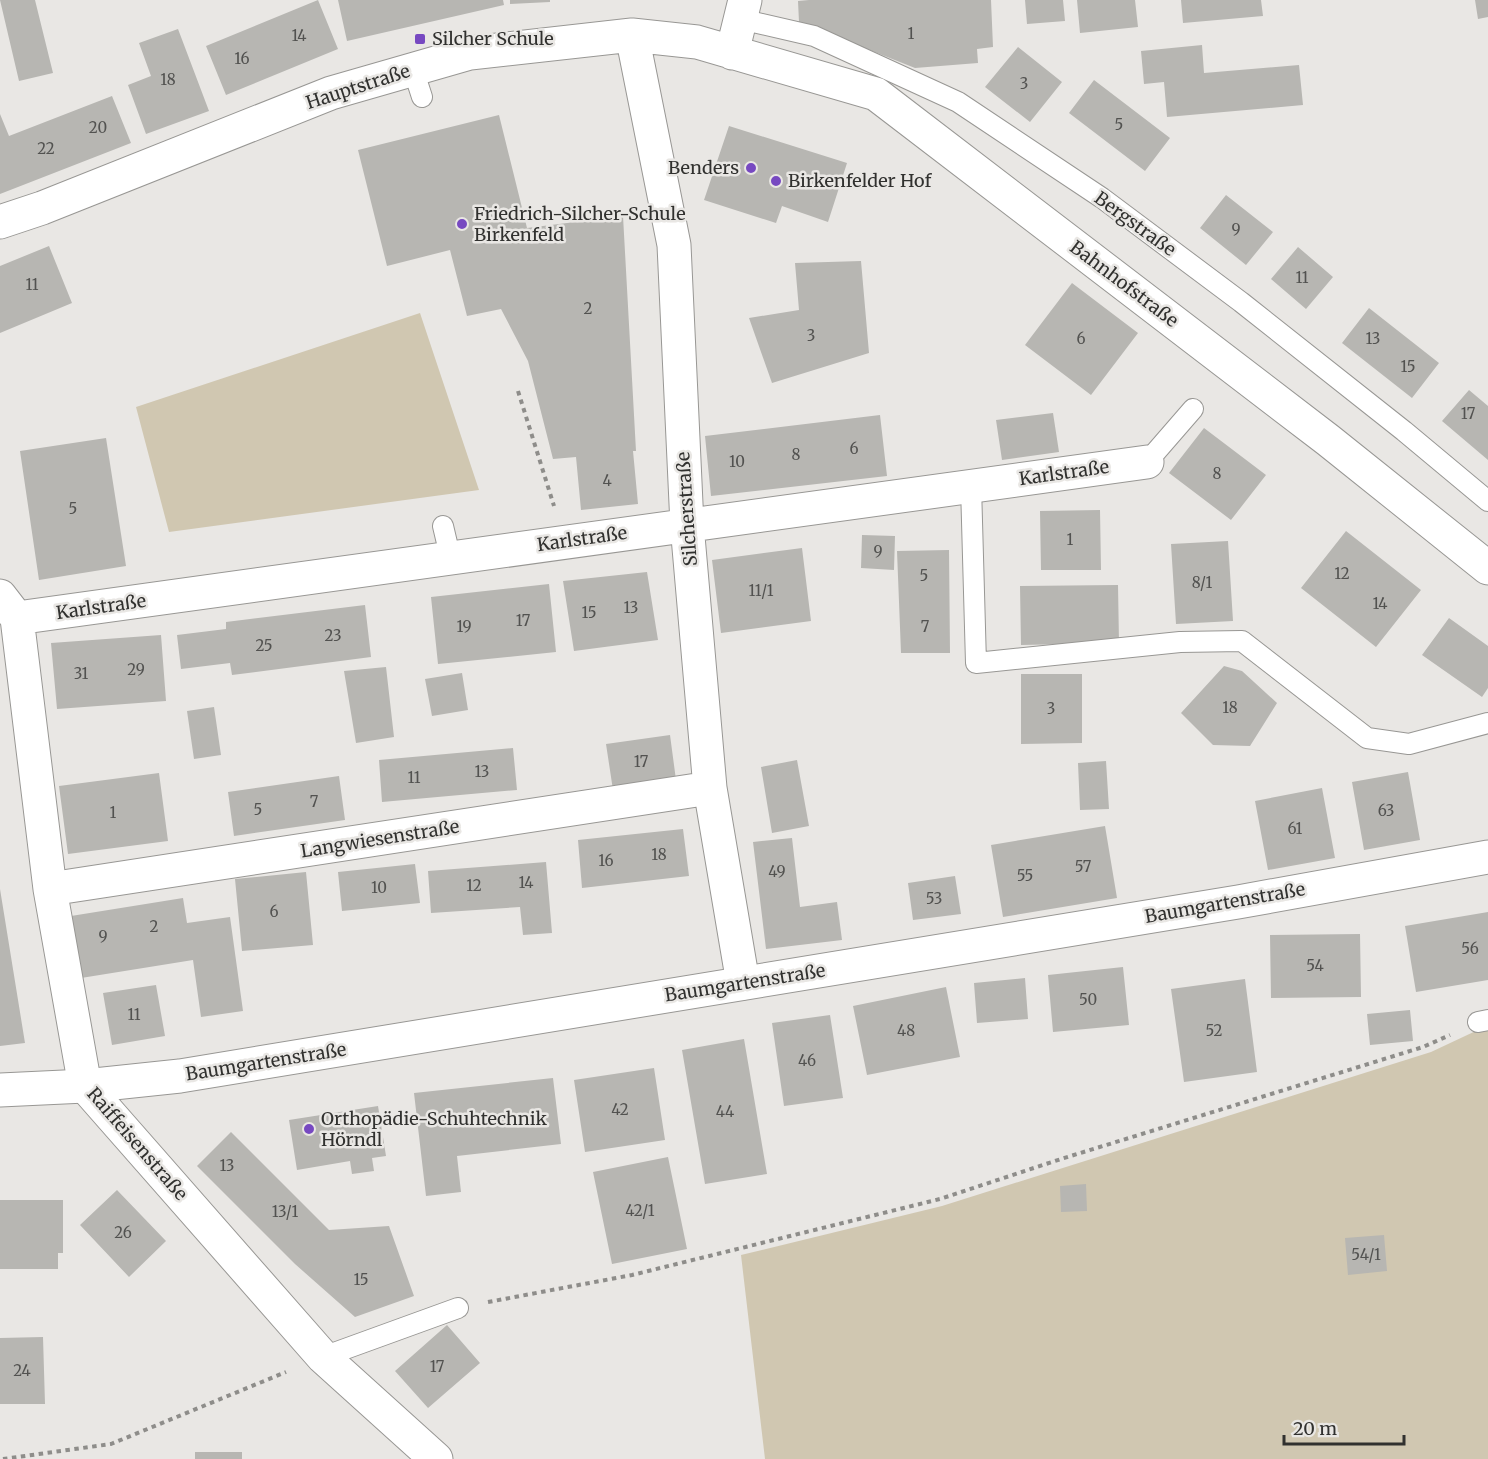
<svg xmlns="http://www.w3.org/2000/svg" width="1488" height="1459" font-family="Merriweather,serif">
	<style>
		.green { fill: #d0c7b1 }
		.building { fill: #b7b6b2 }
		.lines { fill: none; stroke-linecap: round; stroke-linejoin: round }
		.service-casing { stroke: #989794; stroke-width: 22 }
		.minor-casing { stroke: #989794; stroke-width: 35 }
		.secondary-casing { stroke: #989794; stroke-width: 35 }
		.path { stroke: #8e8d8a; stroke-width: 4; stroke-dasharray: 4.5 4.5; stroke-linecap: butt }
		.service { stroke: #fff; stroke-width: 20 }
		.minor { stroke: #fff; stroke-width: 33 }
		.secondary { stroke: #fff; stroke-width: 33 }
		.poi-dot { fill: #7749c1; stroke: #e9e7e4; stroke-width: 2 }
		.labels { text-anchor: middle; stroke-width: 5; stroke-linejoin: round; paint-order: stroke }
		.number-label { font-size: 15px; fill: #525250 }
		.poi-label { font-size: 18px; fill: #31312f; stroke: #e9e7e4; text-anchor: start }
		.street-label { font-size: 18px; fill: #31312f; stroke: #e9e7e4 }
	</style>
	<rect width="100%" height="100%" fill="#e9e7e4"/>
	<path class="green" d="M420,313l59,177 -310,42 -33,-125z
		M1488,1027v432h-723l-24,-204 201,-49 489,-154 49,-23z"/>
	<path class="building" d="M0,0h35l18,73 -34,8z
		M318,0l20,49 -112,46 -20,-49z
		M338,0h165l1,5 -157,36z
		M510,0h40v2l-40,2z
		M809,0h182l2,47 -16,2 1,14 -63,5 -116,-46 -1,-21z
		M1025,0h38l2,21 -38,3z
		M1077,0h58l3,27 -58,6z
		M1181,0h80l2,16 -80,7z
		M1475,0h13v17l-10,2z
		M178,29l31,82 -63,23 -18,-49 23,-9 -12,-33z
		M1202,45l2,28 95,-8 4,40 -136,12 -3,-35 -20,2 -3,-33z
		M1018,47l44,35 -32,40 -45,-35z
		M1094,80l76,58 -25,33 -76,-58z
		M112,96l19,47 -131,51v-80l9,22z
		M499,115l28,113 96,-12 13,235h-3l5,53 -57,6 -5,-53 -23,2 -25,-98 -27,-52 -34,7 -17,-66 -63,16 -29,-116z
		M729,126l118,37 -19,59 -46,-16 -6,17 -72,-23z
		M1226,195l47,37 -27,33 -46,-37z
		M49,246l23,57 -72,30v-67z
		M1298,247l35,30 -27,32 -35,-30z
		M861,261l8,92 -97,30 -23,-65 50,-8 -4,-47z
		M1072,283l66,50 -47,62 -66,-50z
		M1369,308l70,55 -27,35 -70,-55z
		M1469,390l19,16v54l-46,-39z
		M1053,413l6,39 -57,8 -6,-40z
		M880,415l7,61 -176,20 -6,-60z
		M1204,428l62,47 -35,45 -62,-47z
		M106,438l20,128 -87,14 -19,-129z
		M1100,510l1,60h-60l-1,-59z
		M1346,531l75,59 -45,57 -75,-59z
		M862,535l33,1 -1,34 -33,-2z
		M1228,541l5,80 -57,3 -5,-80z
		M802,548l9,73 -90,12 -9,-73z
		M949,550l1,103h-49l-4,-102z
		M647,572l11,68 -84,11 -11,-70z
		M549,584l7,68 -118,12 -7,-67z
		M1118,585l1,58 -98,2 -1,-59z
		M365,605l6,52 -139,18 -2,-12 -49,6 -4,-34 49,-6v-7z
		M1449,618l39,28v42l-6,9 -60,-42z
		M161,635l5,66 -109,8 -6,-66z
		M1224,666l18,5 35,32 -27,43 -37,-1 -32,-32z
		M386,667l8,70 -38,6 -12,-72z
		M462,673l6,37 -36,6 -7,-37z
		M1021,674h61v69l-61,1z
		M214,707l7,48 -27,4 -7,-48z
		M670,735l6,45 -63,10 -7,-46z
		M513,748l4,42 -135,12 -3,-42z
		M797,760l12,66 -37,7 -11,-66z
		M1106,761l3,48 -29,1 -2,-47z
		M1408,772l12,68 -56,10 -12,-68z
		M159,773l9,68 -100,13 -9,-68z
		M339,776l6,44 -111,16 -6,-44z
		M1322,788l13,70 -67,12 -13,-69z
		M1105,826l12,72 -114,19 -12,-72z
		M683,829l6,47 -107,12 -4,-48z
		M792,838l8,69 37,-5 5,38 -76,9 -13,-107z
		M546,862l6,71 -29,2 -3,-28 -89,6 -3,-42z
		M415,864l5,39 -78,8 -4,-39z
		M306,872l7,73 -71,6 -7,-72z
		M955,876l6,38 -48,6 -5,-37z
		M0,889l25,154 -25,3z
		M183,898l4,25 43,-6 13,94 -42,6 -8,-57 -112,18 -10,-62z
		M1488,912v68l-72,12 -11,-66z
		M1360,934l1,63 -90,1 -1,-63z
		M1123,967l6,58 -76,7 -5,-57z
		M1025,978l3,41 -51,4 -3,-40z
		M1245,979l12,93 -73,10 -13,-93z
		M156,985l9,51 -53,9 -9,-52z
		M946,987l14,70 -93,18 -14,-69z
		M1410,1010l3,31 -43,4 -3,-31z
		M830,1015l13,83 -59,8 -12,-83z
		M744,1039l23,135 -62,10 -23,-134z
		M654,1068l11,72 -80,12 -11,-72z
		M553,1078l8,66 -104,12 4,36 -35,4 -12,-103z
		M378,1106l8,50 -14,2 2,13 -22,3 -2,-13 -53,9 -8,-50z
		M231,1132l98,98 60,-4 25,70 -59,21 -60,-53 -98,-98z
		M668,1157l19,92 -75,15 -19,-92z
		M1086,1184l1,27 -26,1 -1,-26z
		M117,1190l49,51 -37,36 -49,-52z
		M0,1200h63v53h-5v16h-58z
		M1384,1235l3,36 -39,4 -3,-37z
		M447,1325l33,38 -52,45 -33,-37z
		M43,1337l2,67h-45v-66z
		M195,1452h47v7h-47z"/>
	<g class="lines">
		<g class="service-casing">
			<path id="service" d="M740,19l74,17 144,66 144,96 139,104 163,129 84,70
				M413,69l9,28
				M1147,462l46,-53
				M971,486l5,177 204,-21 62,-1 125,97 42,6 79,-21
				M443,526l8,34
				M1478,1022l10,-2
				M323,1357l135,-49"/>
		</g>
		<g class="minor-casing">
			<path id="minor" d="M632,35l42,210 13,280 23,263 33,195
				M732,53l13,-53
				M0,222l42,-14 289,-115 139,-40 162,-18 65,7 179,52 452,346 160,128
				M0,596l17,22 33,271 35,197 238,271 113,102
				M17,618l1130,-156
				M50,889l660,-101"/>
		</g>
		<g class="secondary-casing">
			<path id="secondary" d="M0,1090l85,-4 95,-10 1058,-174 250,-45"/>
		</g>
		<path class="path" d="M518,391l36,115
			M488,1302l144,-27 308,-76 121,-40 362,-112 27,-12
			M3,1459l108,-15 175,-72"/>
		<use href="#service" class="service"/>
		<use href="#minor" class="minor"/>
		<use href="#secondary" class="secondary"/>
	</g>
	<g class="poi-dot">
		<rect x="414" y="33" width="12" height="12" rx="3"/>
		<circle cx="751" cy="168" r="6"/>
		<circle cx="776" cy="181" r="6"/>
		<circle cx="462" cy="224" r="6"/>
		<circle cx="309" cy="1129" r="6"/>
	</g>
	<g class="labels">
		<g class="number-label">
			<text x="911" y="39">1</text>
			<text x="299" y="41">14</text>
			<text x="242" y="64">16</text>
			<text x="168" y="85">18</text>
			<text x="1024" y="89">3</text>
			<text x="1119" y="130">5</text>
			<text x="98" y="133">20</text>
			<text x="46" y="154">22</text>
			<text x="1236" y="235">9</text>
			<text x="1302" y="283">11</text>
			<text x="32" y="290">11</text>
			<text x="588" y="314">2</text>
			<text x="811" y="341">3</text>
			<text x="1081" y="344">6</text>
			<text x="1373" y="344">13</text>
			<text x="1408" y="372">15</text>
			<text x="1468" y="419">17</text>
			<text x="854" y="454">6</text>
			<text x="796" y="460">8</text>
			<text x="737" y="467">10</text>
			<text x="1217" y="479">8</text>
			<text x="607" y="486">4</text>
			<text x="73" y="514">5</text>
			<text x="1070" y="545">1</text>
			<text x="878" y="557">9</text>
			<text x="1342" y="579">12</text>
			<text x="924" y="581">5</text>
			<text x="1202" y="588">8/1</text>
			<text x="761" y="596">11/1</text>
			<text x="1380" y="609">14</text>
			<text x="631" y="613">13</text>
			<text x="589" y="618">15</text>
			<text x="523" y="626">17</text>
			<text x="464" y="632">19</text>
			<text x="925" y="632">7</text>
			<text x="333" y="641">23</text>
			<text x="264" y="651">25</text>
			<text x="136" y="675">29</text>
			<text x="81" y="679">31</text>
			<text x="1230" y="713">18</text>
			<text x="1051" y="714">3</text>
			<text x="641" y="767">17</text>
			<text x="482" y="777">13</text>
			<text x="414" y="783">11</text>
			<text x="314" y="807">7</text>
			<text x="258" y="815">5</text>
			<text x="1386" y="816">63</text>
			<text x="113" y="818">1</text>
			<text x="1295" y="834">61</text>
			<text x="659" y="860">18</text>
			<text x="606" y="866">16</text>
			<text x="1083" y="872">57</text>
			<text x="777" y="877">49</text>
			<text x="1025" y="881">55</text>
			<text x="526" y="888">14</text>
			<text x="474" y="891">12</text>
			<text x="379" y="893">10</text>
			<text x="934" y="904">53</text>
			<text x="274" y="917">6</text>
			<text x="154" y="932">2</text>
			<text x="103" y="942">9</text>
			<text x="1470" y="954">56</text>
			<text x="1315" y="971">54</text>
			<text x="1088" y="1005">50</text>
			<text x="134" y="1020">11</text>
			<text x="906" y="1036">48</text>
			<text x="1214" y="1036">52</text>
			<text x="807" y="1066">46</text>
			<text x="620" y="1115">42</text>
			<text x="725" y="1117">44</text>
			<text x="227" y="1171">13</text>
			<text x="640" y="1216">42/1</text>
			<text x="285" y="1217">13/1</text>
			<text x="123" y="1238">26</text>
			<text x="1366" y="1260">54/1</text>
			<text x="361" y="1285">15</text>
			<text x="437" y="1372">17</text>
			<text x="22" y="1376">24</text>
		</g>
		<g class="poi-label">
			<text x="432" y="45">Silcher Schule</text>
			<text x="739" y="174" text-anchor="end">Benders</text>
			<text x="788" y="187">Birkenfelder Hof</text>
			<text x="474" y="220">Friedrich-Silcher-Schule<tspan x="474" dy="21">Birkenfeld</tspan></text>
			<text x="321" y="1125">Orthopädie-Schuhtechnik<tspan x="321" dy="21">Hörndl</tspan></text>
		</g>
		<g class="street-label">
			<text transform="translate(358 87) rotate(-18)" y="6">Hauptstraße</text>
			<text transform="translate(1135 224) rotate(36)" y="6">Bergstraße</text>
			<text transform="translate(1124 284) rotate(37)" y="6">Bahnhofstraße</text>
			<text transform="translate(1064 473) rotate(-8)" y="6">Karlstraße</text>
			<text transform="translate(687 509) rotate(-94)" y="6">Silcherstraße</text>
			<text transform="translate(582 539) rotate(-8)" y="6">Karlstraße</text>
			<text transform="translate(101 607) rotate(-8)" y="6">Karlstraße</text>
			<text transform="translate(380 839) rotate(-9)" y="6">Langwiesenstraße</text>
			<text transform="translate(1225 903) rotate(-10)" y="6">Baumgartenstraße</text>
			<text transform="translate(745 983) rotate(-9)" y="6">Baumgartenstraße</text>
			<text transform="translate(266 1062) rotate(-9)" y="6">Baumgartenstraße</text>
			<text transform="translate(137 1144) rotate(49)" y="6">Raiffeisenstraße</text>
		</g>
	</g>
	<path d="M1284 1435v9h120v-9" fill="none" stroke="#31312f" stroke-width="3"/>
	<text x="1293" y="1435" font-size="18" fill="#31312f" stroke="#e9e7e4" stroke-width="4.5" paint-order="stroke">20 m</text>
</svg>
